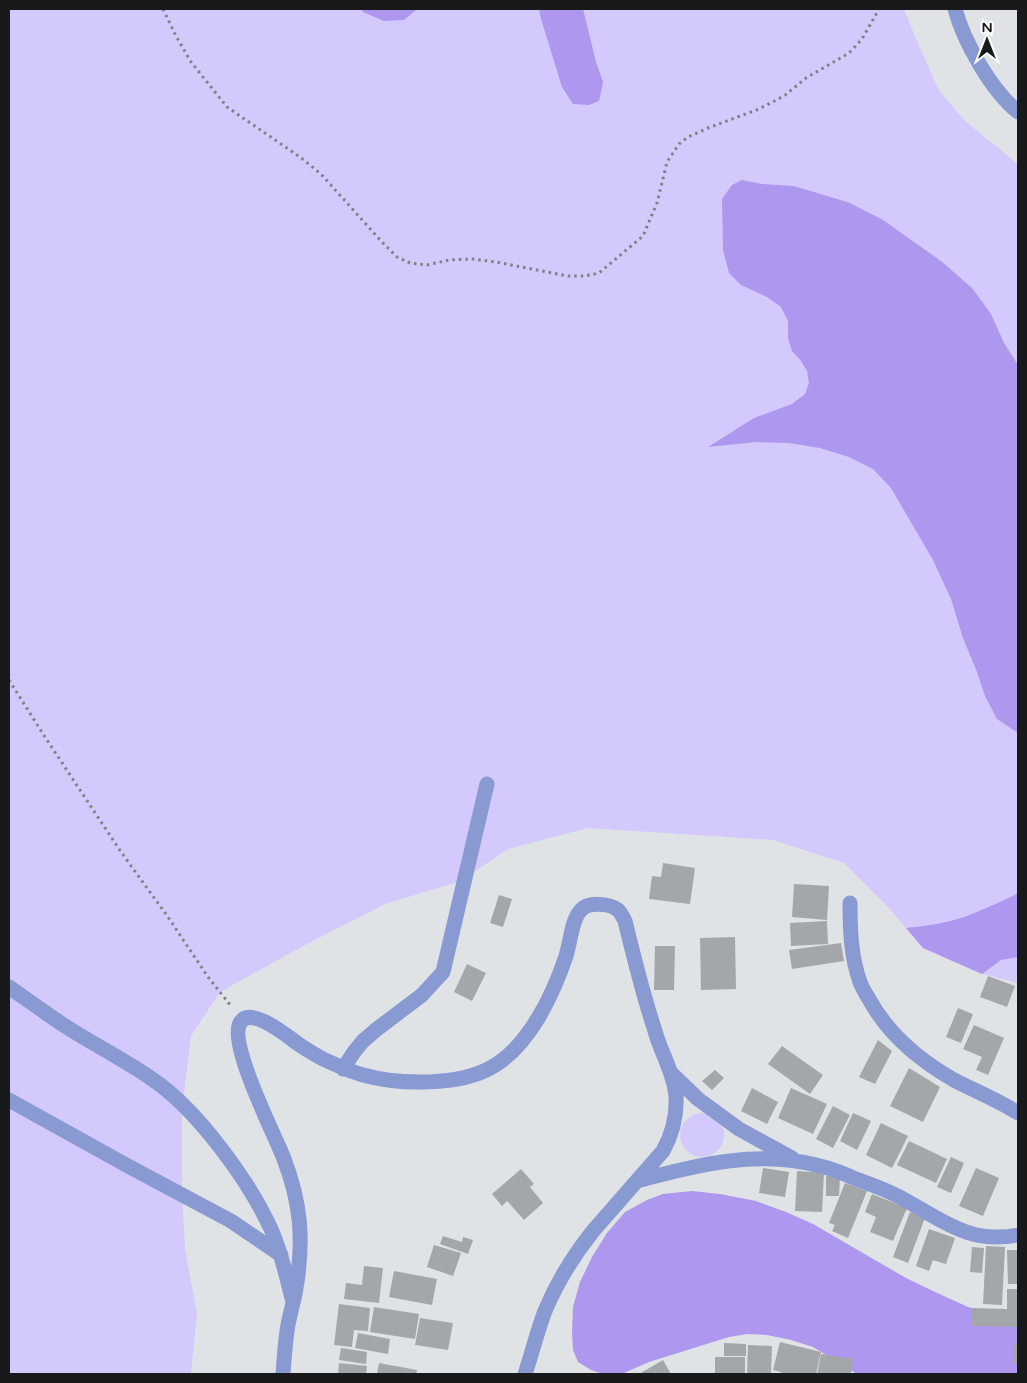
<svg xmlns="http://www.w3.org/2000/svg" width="1027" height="1383" font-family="'Varela Round',sans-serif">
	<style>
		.green { fill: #d4c9fc }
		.forest { fill: #ad97ef }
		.building { fill: #a3a7a9 }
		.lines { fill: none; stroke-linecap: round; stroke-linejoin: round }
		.path { stroke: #7f8183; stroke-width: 3; stroke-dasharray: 2.5 4; stroke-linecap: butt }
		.street { stroke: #899ad2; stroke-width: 15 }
	</style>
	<rect width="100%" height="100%" fill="#e0e3e6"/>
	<path class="green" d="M9,9h895l11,27 23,53 27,32 53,43v819l-36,-9 -59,-26 -35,-41 -44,-44 -71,-23 -185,-12 -80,21 -47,32 -76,23 -80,41 -85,47 -29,44 -9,73v79l3,61 12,65 -6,60h-182z
		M680 1135a22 22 0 1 1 44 0a22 22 0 1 1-44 0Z"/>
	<path class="forest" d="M362,9h55l-13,11 -20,1 -21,-9z
		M539,9h44l13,53 7,20 -4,19 -10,4 -16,-1 -11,-17 -21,-68z
		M742,180l20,4 31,2 21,6 36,11 33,17 58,41 31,27 19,26 13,29 14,22v368l-21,-14 -12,-23 -8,-24 -14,-34 -12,-39 -18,-39 -42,-72 -18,-19 -24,-12 -29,-9 -31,-5 -32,-1 -49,5 46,-29 38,-14 13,-10 4,-11 -2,-12 -6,-10 -9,-10 -4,-13v-17l-7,-14 -14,-10 -26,-12 -12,-12 -6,-23 -1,-51 10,-14z
		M1018,892v65l-17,3 -19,14 -59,-26 -17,-20c18,-2 37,-4 55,-10 18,-6 36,-15 54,-23z
		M692,1191l28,3 36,7 30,11 27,12 93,54 27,13 35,16 24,7 26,4v56h-161l-44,-27 -22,-7 -24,-5 -20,-1 -18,3 -80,25 -25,11 -21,1 -12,-4 -13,-8 -5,-12 -1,-18 1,-25 7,-25 12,-25 15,-24 18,-21 22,-12 16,-6z"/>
	<path class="building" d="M663,863l32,5 -5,36 -41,-5 3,-23 9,1z
		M794,884l35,2 -2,34 -35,-3z
		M499,895l13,4 -9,28 -13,-4z
		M827,921l1,23 -37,2 -1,-23z
		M735,937l1,52 -35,1 -1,-52z
		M841,943l3,18 -52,8 -3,-19z
		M655,946h20l-1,44h-20z
		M467,964l19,9 -14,28 -18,-9z
		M988,976l27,10 -8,21 -27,-10z
		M958,1008l15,6 -12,29 -15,-6z
		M974,1025l30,13 -16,37 -12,-5 6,-13 -19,-8z
		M878,1040l14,11 -17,33 -16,-7z
		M782,1046l41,29 -13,19 -42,-30z
		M909,1068l31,19 -17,35 -33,-16z
		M715,1070l9,8 -12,12 -10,-9z
		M752,1088l26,14 -11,22 -26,-13z
		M791,1088l36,16 -14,30 -35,-16z
		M833,1106l17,9 -17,33 -17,-9z
		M853,1113l18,8 -14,29 -17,-9z
		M881,1123l27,13 -16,32 -26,-13z
		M909,1141l38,18 -11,24 -39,-18z
		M951,1157l13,6 -13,30 -14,-6z
		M763,1168l26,4 -4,25 -26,-4z
		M976,1168l23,10 -16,38 -24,-10z
		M521,1169l13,15 -4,3 13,16 -19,17 -17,-19 -5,5 -10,-12z
		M797,1171l27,2 -2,39 -27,-1z
		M826,1176h14l-1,20h-13z
		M845,1183l22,8 -19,47 -16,-7 3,-6 -6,-2z
		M872,1194l35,14 -14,33 -23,-9 6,-15 -11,-5z
		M910,1212l15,6 -17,45 -15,-6z
		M929,1229l26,9 -9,26 -13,-4 -4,11 -13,-5z
		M443,1236l19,6 1,-5 10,3 -5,14 -28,-10z
		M434,1245l27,8 -8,23 -26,-9z
		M986,1246l19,1 -3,58 -19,-1z
		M972,1247l12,1 -2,25 -12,-1z
		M1007,1250h11v34h-10z
		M364,1266l19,2 -4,35 -35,-4 2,-16 16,2z
		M394,1271l43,8 -5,26 -43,-8z
		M1007,1289h11v38l-46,-1v-18l35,1z
		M339,1304l31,4 -2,23 -14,-1 -2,17 -18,-2z
		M374,1307l45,7 -4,25 -45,-7z
		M420,1318l33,5 -5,27 -33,-5z
		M358,1333l32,6 -2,15 -33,-6z
		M780,1342l41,10 -5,22h-36l1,-2 -8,-2z
		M724,1343l22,1v12h-22z
		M1013,1343l5,1v20h-5z
		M748,1345l24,1 -1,28h-24z
		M341,1348l26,4 -1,12 -27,-4z
		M821,1354l32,5 -2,15h-34z
		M715,1357h30v17h-30z
		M663,1360l8,14h-32z
		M339,1363l28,3 -1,8h-28z
		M379,1363l38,7 -1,4h-39z"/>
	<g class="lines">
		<path class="path" d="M163,9l13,27 15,26 36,45 73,50 21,17 60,67 16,16 13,6 17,2 22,-5 24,-1 23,3 72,14h17l14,-3 44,-37 14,-33 10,-41 12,-18 9,-7 20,-9 51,-19 25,-13 22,-18 43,-25 13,-14 17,-30
			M9,680l36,57 76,115 47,65 40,60 23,29"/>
		<path class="street" d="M955,9c9,33 36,81 63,103
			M850,903c0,27 1,54 10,79 2,6 6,12 9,17 19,35 50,61 85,81 21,11 44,20 64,33
			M9,987c17,12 35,25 53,37 29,19 61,35 90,55 45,30 97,102 119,150 10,22 15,46 21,69
			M343,1069l11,-17 9,-11 14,-12 45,-34 21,-23 44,-188
			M672,1074l26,25 41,30 53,29
			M9,1100l119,66 103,55 50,34
			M637,1181c59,-16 122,-32 183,-15 13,3 25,8 36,13 17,6 34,12 49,21 40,22 65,44 113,35
			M283,1374c1,-14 2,-29 4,-43 2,-15 7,-29 9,-43 8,-47 5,-85 -12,-129 -9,-24 -56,-115 -44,-136 10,-18 47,13 57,20 8,6 17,11 26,16 13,6 26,12 40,16 36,10 97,11 129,-8 37,-21 61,-72 74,-111 4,-12 6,-38 15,-46 7,-8 28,-7 37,0 3,3 5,7 7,11 9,37 18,74 30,110 6,22 19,42 21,65 1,20 -3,37 -13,55l-70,80c-19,24 -36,51 -48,80 -8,21 -13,42 -20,63"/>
	</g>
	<rect width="1027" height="1383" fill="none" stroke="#18191a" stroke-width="20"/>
	<g transform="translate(987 40)" stroke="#ffffff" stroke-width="4" paint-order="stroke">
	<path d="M0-4L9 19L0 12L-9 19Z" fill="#18191a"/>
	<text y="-8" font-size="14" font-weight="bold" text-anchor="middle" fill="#18191a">N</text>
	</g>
</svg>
